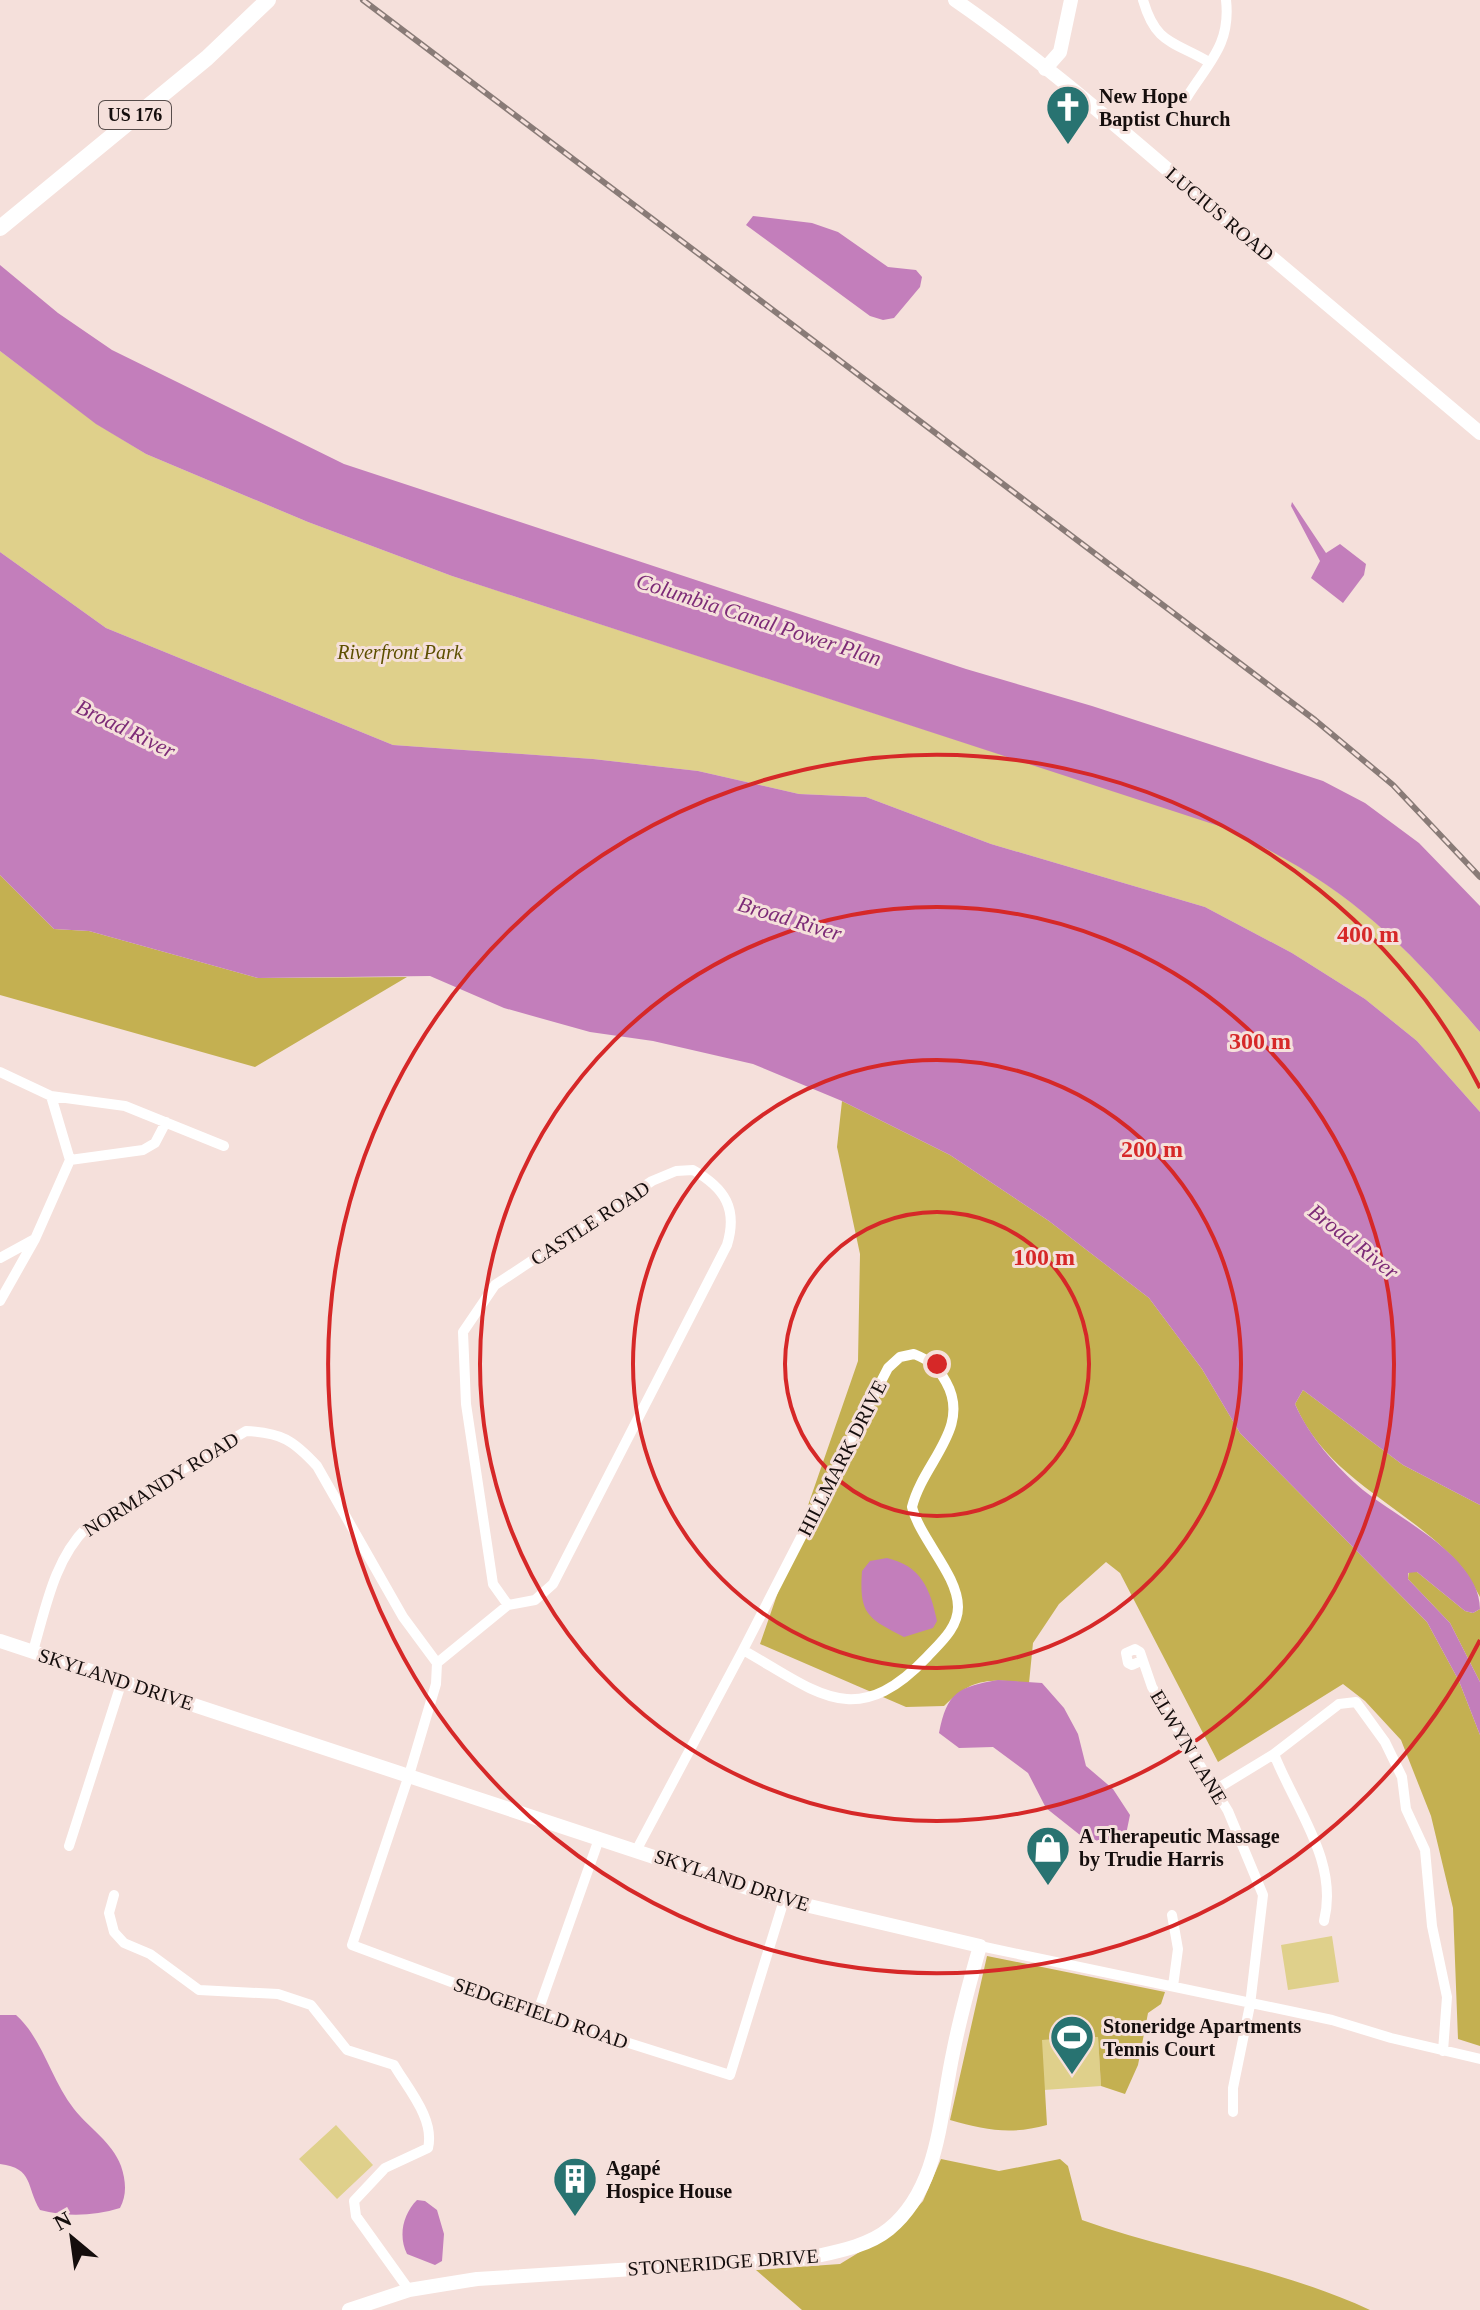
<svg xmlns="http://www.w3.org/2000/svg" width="1480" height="2310" font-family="'Times New Roman',serif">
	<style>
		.green { fill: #dfd08b }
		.forest { fill: #c4b051 }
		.water { fill: #c37ebb }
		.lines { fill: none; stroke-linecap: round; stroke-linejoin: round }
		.street { stroke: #fff; stroke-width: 10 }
		.secondary { stroke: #fff; stroke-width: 14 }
		.primary { stroke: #fff; stroke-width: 16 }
		.rail-casing { stroke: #897b77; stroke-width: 6 }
		.rail { stroke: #f5e0db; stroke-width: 3; stroke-dasharray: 9; stroke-linecap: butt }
		.ring { fill: none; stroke: #d62828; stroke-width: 4 }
		.labels { text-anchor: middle; stroke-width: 6; stroke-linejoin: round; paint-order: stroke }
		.shield { fill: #f5e0db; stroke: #584d4b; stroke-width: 2 }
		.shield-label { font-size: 18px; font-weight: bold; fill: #150e0d }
		.poi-label { font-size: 20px; font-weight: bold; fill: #150e0d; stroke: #f5e0db; text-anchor: start }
		.street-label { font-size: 20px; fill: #150e0d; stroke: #f5e0db }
		.park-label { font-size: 20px; font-style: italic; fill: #5d4f00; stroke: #f5e0db }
		.water-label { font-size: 22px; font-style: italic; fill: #7d2b77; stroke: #f5e0db }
		.centre { fill: #d62828; stroke: #f5e0db; stroke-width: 4 }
		.ring-label { font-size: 24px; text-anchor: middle; font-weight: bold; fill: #d62828; stroke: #f5e0db; stroke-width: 6; stroke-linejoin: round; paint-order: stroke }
	</style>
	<rect width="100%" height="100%" fill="#f5e0db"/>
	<path class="green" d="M0,351l97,73 49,30 162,68 144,54 767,249c120,54 177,109 261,207v80l-63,-71 -52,-42 -73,-46 -87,-46 -214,-63 -125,-47 -67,-3 -101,-23 -105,-12 -200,-14 -287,-117 -106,-76z
		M1332,1936l7,46 -51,8 -7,-45z
		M1098,2037l3,49 -57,4 -3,-50z
		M336,2125l37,40 -36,34 -38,-40z"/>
	<path class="forest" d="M0,875l54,54 35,2 169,47 149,-1 -152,90 -255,-72z
		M842,1101l108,54 99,66 100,77 53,71 38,64 187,189 32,59 21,54v311l-22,-7 -5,-131 -22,-92 -30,-76 -36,-39 -22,-17 -125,78 -98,-189 -14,-11 -47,42 -26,39 -4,40c-40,-4 -56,-6 -85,23l-38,1 -146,-63 98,-283 2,-107 -23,-107z
		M1303,1390l100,75 77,40v92c-6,-11 -12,-23 -20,-32 -52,-59 -132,-84 -165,-161z
		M1409,1570l8,2 48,39 8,2 7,-4v73l-30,-59 -42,-44z
		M987,1956l178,36 -4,12 -13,9 -10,52 -13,29 -24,-8 -3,-49 -56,3 5,85c-36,10 -62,5 -97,-5z
		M941,2159l58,12 61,-12 8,7 14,54c95,34 196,47 288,90h-568l-46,-40 84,-6 59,-36 24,-27z"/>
	<path class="water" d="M753,216l59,7 26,9 50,35 28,3 6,7 -2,10 -26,31 -11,2 -13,-4 -124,-91z
		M0,265l58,48 54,37 232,114 622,205 126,37 231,75 42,22 54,40 61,63v126c-84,-98 -141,-153 -261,-206l-767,-250 -144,-54 -162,-68 -50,-30 -96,-73z
		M1292,502l34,51 14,-9 26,20 -2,11 -21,28 -32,-25 9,-17 -29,-55z
		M0,552l106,76 287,117 200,14 105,12 101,23 67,3 125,47 214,63 87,46 73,46 52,42 63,71v393l-77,-40 -100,-75 -8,14c14,32 41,63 68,86 36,29 117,67 117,119l-7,4 -8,-2 -48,-39 -9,1v6l42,44 30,59v53l-21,-54 -32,-59 -187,-189 -38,-64 -53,-71 -100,-77 -99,-66 -108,-54 -89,-37 -100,-23 -63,-9 -86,-24 -74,-32 -172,2 -169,-47 -35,-2 -54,-54z
		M887,1558c34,8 43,30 50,63l-4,7 -29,9c-37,-19 -45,-23 -42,-66l8,-10z
		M998,1680l44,3 22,25 14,26 8,32 27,23 17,26 -6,29 -39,-5 -39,-31 -18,-35 -35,-26 -34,1 -20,-15c8,-41 19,-46 59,-53z
		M0,2015h16c27,24 35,65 58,94 16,20 38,33 47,57 5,15 6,29 -1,42 -26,8 -54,9 -80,2 -14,-23 -6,-42 -40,-46z
		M417,2200l8,1 12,9 7,24 -2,27 -7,4 -28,-11c-9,-18 -4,-40 10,-54z"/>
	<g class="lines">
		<path class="street" d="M1143,0c13,45 31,41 66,62
			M1187,97c22,-35 44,-53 39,-97
			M0,1072l51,24 74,10 99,40
			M70,1160l73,-10 12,-7 11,-21
			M0,1258l33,-18
			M0,1301l35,-62 35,-79 -19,-64
			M914,1354c17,7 23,12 32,28 26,46 -23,80 -34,125 8,32 46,68 46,100 0,21 -18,36 -31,50 -72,76 -111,34 -184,-7l145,-282 12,-11z
			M508,1605l-15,-21 -27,-180 -3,-72 32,-47 157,-104 24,-10 17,-1c32,18 45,39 34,75l-174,339 -18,16 -27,5 -71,58 -1,21 -27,91 -57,170 185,69 193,61 54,-175
			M33,1651c13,-44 21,-91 54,-124l159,-96c36,2 47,9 71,35l86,151 34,46
			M1141,1661l-9,4 -4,-2 -2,-10 9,-4 5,3 12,35 76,124 35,84 -13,110 -17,83v24
			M1215,1790l59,-36
			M69,1846l53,-165
			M637,1849l106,-199
			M114,1895l-5,18 5,19 10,11 26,11 49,36 79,4 33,11 36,45 47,15c14,24 41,54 34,83l-43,20 -31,33 2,15 53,74
			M1172,1915l6,34 -5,37
			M1324,1921c15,-60 -29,-113 -50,-167l65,-50 17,-2 29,40 17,35 4,32 19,41 7,76 15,71 -4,54
			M980,1946l352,74 59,18 89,21
			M537,2014l62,-175"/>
		<path class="secondary" d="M955,0c87,60 166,130 246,198 93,79 186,157 279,235
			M1045,69l15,-17 11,-52
			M0,1641l784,259 196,46c-10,35 -20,71 -27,107 -13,60 -13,134 -64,176 -22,18 -55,23 -81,29l-331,21 -68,11 -60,20"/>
		<path class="primary" d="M0,228l207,-170 61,-58"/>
		<g class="rail-casing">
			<path id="rail" d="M363,0l952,720 78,65 87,92"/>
		</g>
		<use href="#rail" class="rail"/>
	</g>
	<g class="ring">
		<circle cx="937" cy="1364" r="152"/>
		<circle cx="937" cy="1364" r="304"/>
		<circle cx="937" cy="1364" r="457"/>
		<path d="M1480 1640A609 609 0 1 1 1480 1088"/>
	</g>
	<defs>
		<g id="church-pin" transform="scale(2.3)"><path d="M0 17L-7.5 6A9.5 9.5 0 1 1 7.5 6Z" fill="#287371" stroke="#f5e0db"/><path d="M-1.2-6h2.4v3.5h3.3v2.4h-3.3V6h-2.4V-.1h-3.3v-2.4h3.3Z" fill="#fff"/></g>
		<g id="shop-pin" transform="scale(2.3)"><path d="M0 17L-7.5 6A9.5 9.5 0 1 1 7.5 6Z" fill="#287371" stroke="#f5e0db"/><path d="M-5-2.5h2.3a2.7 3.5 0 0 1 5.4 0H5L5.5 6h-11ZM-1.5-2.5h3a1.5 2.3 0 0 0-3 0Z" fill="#fff"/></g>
		<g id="stadium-pin" transform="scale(2.3)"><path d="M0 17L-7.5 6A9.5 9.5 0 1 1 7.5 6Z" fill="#287371" stroke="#f5e0db"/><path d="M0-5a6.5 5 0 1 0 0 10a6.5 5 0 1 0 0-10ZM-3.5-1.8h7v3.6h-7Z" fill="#fff"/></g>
		<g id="building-pin" transform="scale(2.3)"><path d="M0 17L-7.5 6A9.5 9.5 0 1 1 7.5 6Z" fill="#287371" stroke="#f5e0db"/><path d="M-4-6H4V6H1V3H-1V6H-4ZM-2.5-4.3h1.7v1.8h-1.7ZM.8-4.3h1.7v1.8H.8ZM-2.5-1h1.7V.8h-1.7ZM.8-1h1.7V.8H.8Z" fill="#fff"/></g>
	</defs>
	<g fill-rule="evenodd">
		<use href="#church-pin" x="1068" y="107"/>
		<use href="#shop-pin" x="1048" y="1848"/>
		<use href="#stadium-pin" x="1072" y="2037"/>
		<use href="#building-pin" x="575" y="2179"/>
	</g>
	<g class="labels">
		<rect class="shield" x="99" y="101" width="72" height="28" rx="6"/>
		<g class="shield-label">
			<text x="135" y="121">US 176</text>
		</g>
		<g class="poi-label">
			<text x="1099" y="103">New Hope<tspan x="1099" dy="23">Baptist Church</tspan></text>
			<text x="1079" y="1843">A Therapeutic Massage<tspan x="1079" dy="23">by Trudie Harris</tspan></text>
			<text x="1103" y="2033">Stoneridge Apartments<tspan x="1103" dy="23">Tennis Court</tspan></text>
			<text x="606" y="2175">Agapé<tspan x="606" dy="23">Hospice House</tspan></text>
		</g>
		<g class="street-label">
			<text transform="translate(1220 214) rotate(40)" y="7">LUCIUS ROAD</text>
			<text transform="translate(590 1223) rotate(-33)" y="7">CASTLE ROAD</text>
			<text transform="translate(842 1458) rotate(-63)" y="7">HILLMARK DRIVE</text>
			<text transform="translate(161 1484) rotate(-32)" y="7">NORMANDY ROAD</text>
			<text transform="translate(116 1679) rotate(18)" y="7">SKYLAND DRIVE</text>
			<text transform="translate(1189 1747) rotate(59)" y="7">ELWYN LANE</text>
			<text transform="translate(732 1880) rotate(18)" y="7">SKYLAND DRIVE</text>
			<text transform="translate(541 2013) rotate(19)" y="7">SEDGEFIELD ROAD</text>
			<text transform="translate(723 2262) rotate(-4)" y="7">STONERIDGE DRIVE</text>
		</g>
		<g class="park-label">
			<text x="400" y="659">Riverfront Park</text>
		</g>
		<g class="water-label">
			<text transform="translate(759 619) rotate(18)" y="8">Columbia Canal Power Plan</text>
			<text transform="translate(126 728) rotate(26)" y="8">Broad River</text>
			<text transform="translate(790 918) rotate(17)" y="8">Broad River</text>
			<text transform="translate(1354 1241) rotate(38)" y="8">Broad River</text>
		</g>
	</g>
	<circle cx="937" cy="1364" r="12" class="centre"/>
	<g class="ring-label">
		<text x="1368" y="942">400 m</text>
		<text x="1260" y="1049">300 m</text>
		<text x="1152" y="1157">200 m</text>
		<text x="1044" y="1265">100 m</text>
	</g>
	<g transform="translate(72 2238) rotate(331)" stroke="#f5e0db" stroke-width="6" paint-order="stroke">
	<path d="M0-6L14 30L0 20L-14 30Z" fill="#150e0d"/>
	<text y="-12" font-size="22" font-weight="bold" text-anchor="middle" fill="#150e0d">N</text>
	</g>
</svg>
